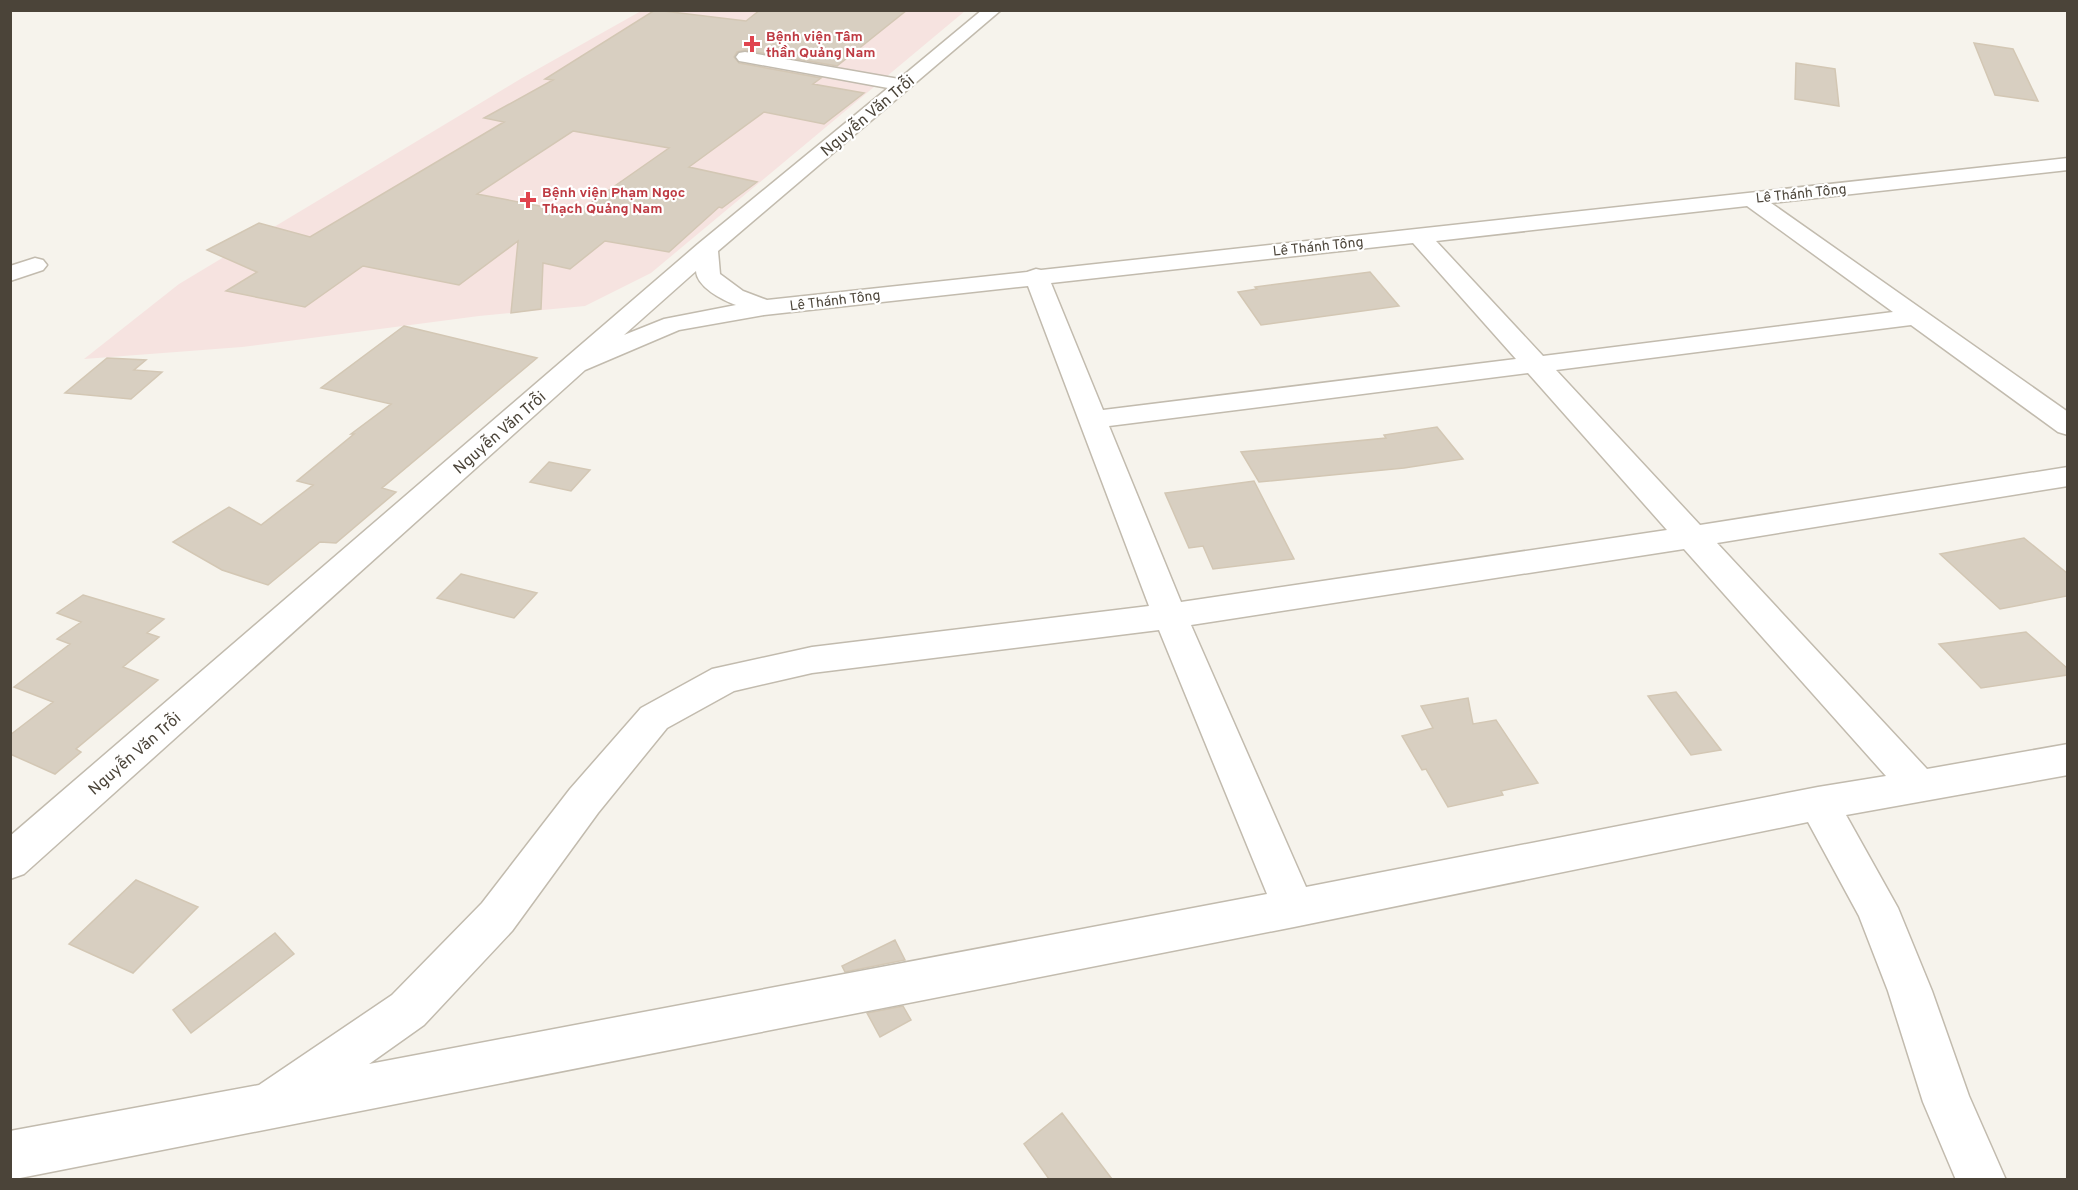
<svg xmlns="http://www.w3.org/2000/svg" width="2078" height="1190" font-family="Overpass,sans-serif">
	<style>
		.medical { fill: #f6e3e0 }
		.building { fill: #d8cfc1; stroke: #d3c7b4; stroke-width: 1.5; fill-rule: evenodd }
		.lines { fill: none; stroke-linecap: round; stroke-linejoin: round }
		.minor-casing { stroke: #c2bbae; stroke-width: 3 }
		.minor { fill: #fff; fill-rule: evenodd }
		.health-dot { fill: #e0444e; stroke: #fff; stroke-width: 2 }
		.labels { text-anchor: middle; stroke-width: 4.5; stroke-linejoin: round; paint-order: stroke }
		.far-health-label { font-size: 14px; font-weight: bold; fill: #be3a42; stroke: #fff; text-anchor: start }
		.far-street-label { font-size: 14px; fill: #4b4439; stroke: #fff }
		.street-label { font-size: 16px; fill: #4b4439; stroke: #fff }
	</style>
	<rect width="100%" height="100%" fill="#f6f3ec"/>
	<path class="medical" d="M641,11h324l-314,262 -66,33 -106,10 -237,31 -158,12 95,-75 343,-206z"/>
	<path class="building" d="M655,10l91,11 14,-11h147l-70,56 -92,-16 -8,2 -3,5 5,6 82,15 -8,6 51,9 -40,31 -60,-12 -75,55 68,15 -35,26 -3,-1 -50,45 -64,-11 -35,28 -27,-6 -2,46 -30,4 7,-72 -59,44 -96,-19 -58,41 -79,-16 31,-19 -50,-22 52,-27 51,14 194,-115 -20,-4 69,-38 -8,-1zM573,131l96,17 -93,65 -99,-19z
		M1974,43l39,6 25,52 -43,-6z
		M1796,63l39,6 4,37 -44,-7z
		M1370,272l29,34 -138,19 -23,-33 19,-3 -2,-2z
		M404,326l133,32 -155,130 14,4 -60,51 -16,-1 -52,43 -46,-15 -49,-28 56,-35 32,18 52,-40 -16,-4 57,-47h-3l40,-30 -70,-16z
		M107,358l39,2 -12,10 28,2 -31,27 -66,-6z
		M1437,427l26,32 -59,9 -145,14 -18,-30 145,-14 -2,-3z
		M549,462l41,8 -19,21 -41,-9z
		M1254,481l40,78 -81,10 -10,-23 -14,2 -24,-55z
		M2024,538l43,35v23l-67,13 -60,-55z
		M461,574l76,19 -23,25 -77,-20z
		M83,595l81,24 -17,14 12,4 -36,30 35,13 -82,69 5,3 -26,22 -45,-20v-19l43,-33 -39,-15 56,-43 -13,-5 24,-17 -24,-9z
		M2026,632l41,36v7l-86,13 -42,-44z
		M1676,692l45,58 -30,5 -43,-59z
		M1468,698l5,26 23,-4 42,63 -37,8 2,4 -55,12 -22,-38 -4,1 -20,-34 31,-8 -12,-22z
		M136,880l62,27 -65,66 -64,-29z
		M275,933l19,21 -103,79 -18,-23z
		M895,940l10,20 -60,12 -3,-6z
		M903,1006l8,14 -31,17 -13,-24z
		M1062,1113l50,66h-63l-25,-35z"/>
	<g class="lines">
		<g class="minor-casing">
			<path id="minor" d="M982,10h19l-283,241 2,23 23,17 24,9 260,-28 9,-3 5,1 1027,-112v12l-297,33 297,209v23l-10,-3 -147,-107 -355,45 144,155 368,-58v19l-351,57 210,226 141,-25v31l-222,40 52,93 34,83 37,105 37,84h-50l-33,-78 -35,-111 -29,-75 -51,-94 -514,105 -1284,253v-49l249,-46 133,-90 90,-92 88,-114 71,-81 71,-39 100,-22 337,-41 -121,-320 -264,29 -85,15 -94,40 -561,504 -14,5v-43l688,-592 190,-156 -143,-26 -6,-1 -3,-4 3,-4 6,-1 154,27zM1747,206l146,106 -350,44 -107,-115zM1413,243l103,116 -413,51 -52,-127zM696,271c1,16 26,29 40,34l-72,14 -40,16zM1528,373l139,157 -486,72 -72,-176zM1684,549l202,227 -68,11 -512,100 -115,-262zM1159,630l108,264 -898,170 55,-39 88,-94 86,-118 69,-85 67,-37 78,-18z
				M35,258l8,2 4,5 -4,5 -33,11v-15z"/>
		</g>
		<use href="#minor" class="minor"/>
	</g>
	<g class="health-dot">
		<path d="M749 35h6v6h6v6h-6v6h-6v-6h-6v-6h6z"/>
		<path d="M525 191h6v6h6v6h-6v6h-6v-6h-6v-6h6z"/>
	</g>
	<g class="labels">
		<g class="far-health-label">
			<text x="766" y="41">Bệnh viện Tâm<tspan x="766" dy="16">thần Quảng Nam</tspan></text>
			<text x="542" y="197">Bệnh viện Phạm Ngọc<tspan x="542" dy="16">Thạch Quảng Nam</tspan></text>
		</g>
		<g class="far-street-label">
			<text transform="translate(1801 193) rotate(-6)" y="5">Lê Thánh Tông</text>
			<text transform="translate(1318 246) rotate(-6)" y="5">Lê Thánh Tông</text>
			<text transform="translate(835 300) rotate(-7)" y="5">Lê Thánh Tông</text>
		</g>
		<g class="street-label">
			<text transform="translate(867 115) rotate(-40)" y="6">Nguyễn Văn Trỗi</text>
			<text transform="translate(499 432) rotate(-41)" y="6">Nguyễn Văn Trỗi</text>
			<text transform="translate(134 753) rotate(-41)" y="6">Nguyễn Văn Trỗi</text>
		</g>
	</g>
	<rect width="2078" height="1190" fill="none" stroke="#4b4439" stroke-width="24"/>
</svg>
